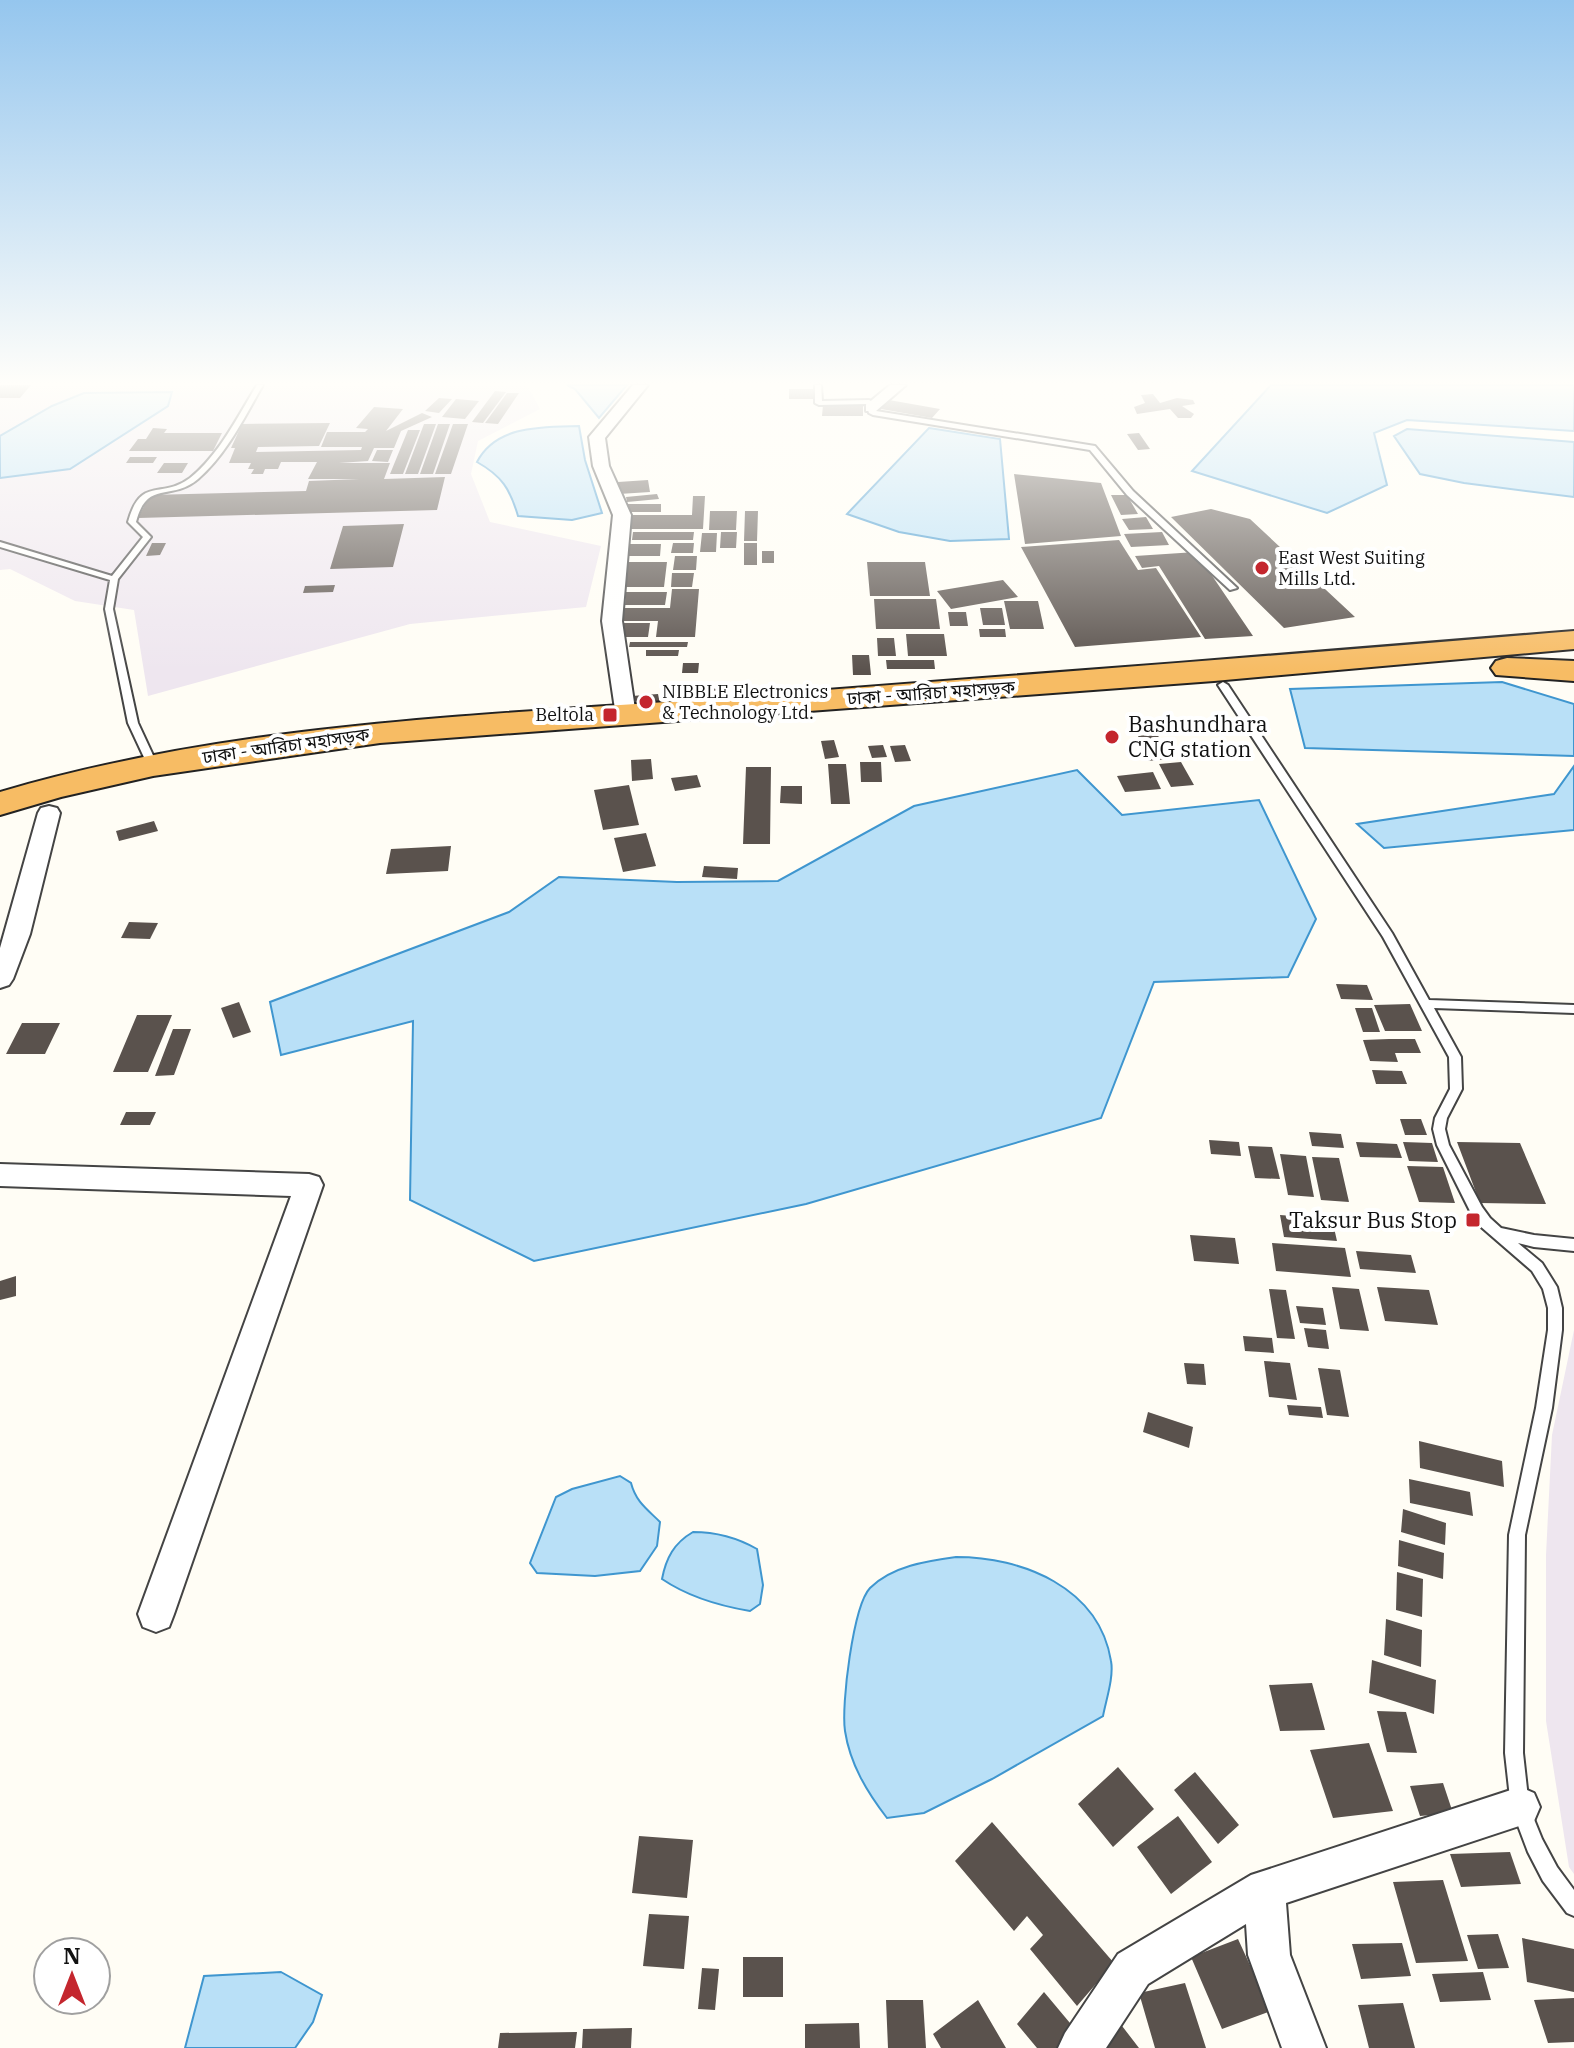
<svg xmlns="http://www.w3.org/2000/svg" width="1574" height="2048" font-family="'IBM Plex Serif','Noto Sans Bengali',serif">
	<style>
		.industrial { fill: #eee6ef }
		.water { fill: #b9e0f7; stroke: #3f96cf; stroke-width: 2 }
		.building { fill: #5a524d }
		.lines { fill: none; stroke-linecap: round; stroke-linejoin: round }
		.service-casing { stroke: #444; stroke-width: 4 }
		.minor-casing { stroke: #444; stroke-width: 4 }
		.trunk-casing { stroke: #222; stroke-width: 4 }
		.service { fill: #fff; fill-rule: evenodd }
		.minor { fill: #fff; fill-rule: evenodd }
		.trunk { fill: #f7bc64; fill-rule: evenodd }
		.poi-dot { fill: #c4262e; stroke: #fff; stroke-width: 3 }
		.labels { text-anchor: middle; stroke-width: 8; stroke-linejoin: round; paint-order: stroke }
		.far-poi-label { font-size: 18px; fill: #111; stroke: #fff; text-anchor: start }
		.far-street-label { font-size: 18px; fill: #111; stroke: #fff }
		.poi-label { font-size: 22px; fill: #111; stroke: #fff; text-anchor: start }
	</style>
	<rect width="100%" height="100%" fill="#fffdf5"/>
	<path class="industrial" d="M0,385h527l13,24 -62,32 -7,33 19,48 111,24 -15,61 -176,17 -262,72 -14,-86 -59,-9 -65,-32 -10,1z
		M1574,1330v544l-5,-7 -23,-146v-166l6,-120z"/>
	<path class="water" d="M567,385h60l-28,33 -24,-29z
		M1271,385h303v46l-167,-11 -33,13 13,52 -60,28 -135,-42z
		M172,392l-4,14 -98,63 -70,9v-42l52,-30 32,-13z
		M579,426l6,34 17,53 -30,7 -54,-4c-8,-27 -16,-40 -41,-54 19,-37 65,-35 102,-36z
		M929,428l71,11 9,100 -59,2 -51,-9 -52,-18z
		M1407,429l167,13v55l-110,-14 -44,-9 -26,-38z
		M1502,682l72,22v52l-269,-8 -15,-59z
		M1574,766v64l-190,18 -27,-24 197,-30z
		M1077,770l45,45 137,-15 57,119 -28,58 -134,5 -53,136 -295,86 -272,57 -124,-61 3,-179 -132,34 -11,-53 239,-90 50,-35 118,5 101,-1 136,-75z
		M620,1476l11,7c5,19 16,26 29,39l-3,24 -17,25 -45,5 -58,-3 -7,-10 26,-66 16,-8z
		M693,1532c24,0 43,5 64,17l6,36 -3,19 -10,7c-30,-5 -63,-15 -88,-32 4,-21 12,-36 31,-47z
		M956,1557c66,0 143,30 155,104 3,16 -5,39 -8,55l-111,63 -68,34 -37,5c-20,-26 -37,-54 -42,-87 -4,-25 8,-125 25,-143 22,-22 57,-27 86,-31z
		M281,1972l41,23 -9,27 -18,26h-110l19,-72z"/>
	<path class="building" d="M0,385h31l-11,13h-20z
		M789,389h24v10h-24z
		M495,391l11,1 -23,31 -11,-1z
		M507,393h12l-21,31 -13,-1z
		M1153,394l7,9 17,-5 16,2 2,4 -13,2 12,8 -3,4h-13l-8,-9 -33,5 -3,-7 11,-4 -4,-8z
		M439,398l13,1 -13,14 -14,-2z
		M456,399l23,2 -14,18 -23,-2z
		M889,400l51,9 -8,9 -51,-9z
		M823,405l40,1v10h-41z
		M374,407l29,2 -17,22 36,-18 10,4 -31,14 -7,17h-20l-6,13 -29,2h51l-6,16 61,-2 -8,33 -299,8 12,-23 156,-4 3,-10 50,-2h-51l9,-17h-36l-3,7h-13l-2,5h-12l3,-5h-6l3,-6h-22l6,-15h-4l11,-24 88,-1 -11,23 -61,1 -2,5 105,-2 1,-3h-41l6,-15h38l3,-3 -12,-1z
		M424,424h12l-18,50h-13z
		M438,424h12l-17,50h-13z
		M453,424h15l-17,50h-16z
		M153,428l14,1 -3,4h58l-9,18h-84l9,-12h8z
		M408,430h12l-17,44h-13z
		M1139,433l11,16 -12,1 -11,-16z
		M377,450h16l-5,12 -16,-1z
		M130,457h27l-4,6h-27z
		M164,463h24l-6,10h-25z
		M1014,474l87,9 20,53 -96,8z
		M648,480l2,12 -31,2 -1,-12z
		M657,494l2,5 -32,3 -1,-5z
		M1111,495h16l11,19 -17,1z
		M693,496h12l-2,33h-74l3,-14h60z
		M627,504h34v8h-35z
		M1211,509l39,10 105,98 -71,11 -113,-111z
		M710,511h27l-1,19h-27z
		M745,511h13l-1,30h-13z
		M1146,517l7,12 -24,1 -7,-11z
		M404,524l-11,43 -63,2 13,-43z
		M633,532h61l-1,8h-61z
		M721,532h16l-1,16h-16z
		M1162,532l7,13 -38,2 -7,-13z
		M702,533h15l-1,19h-16z
		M1119,540l19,30 18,-2 45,69 -126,10 -54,-100z
		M152,543h14l-6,12 -14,1z
		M673,543h21l-1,10h-22z
		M744,543h13v22h-13z
		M628,544h33l-1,12h-34z
		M762,551h12v12h-12z
		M1196,552l57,84 -48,3 -46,-73 -17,2 -7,-12z
		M675,556h22l-1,14h-23z
		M626,562h41l-3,25h-42z
		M867,562h58l5,34h-60z
		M672,573h22l-2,14h-21z
		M1003,580l15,17 -67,12 -14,-18z
		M335,585l-2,7 -30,1 2,-7z
		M672,589h27l-4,48h-39l2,-16h-36l2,-13h46z
		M626,592h41l-2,13h-40z
		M874,599h62l4,30h-64z
		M1004,601h34l6,28h-34z
		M980,608h22l3,17h-22z
		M948,612h18l2,14h-18z
		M620,623h30l-2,14h-30z
		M979,629h26l1,8h-26z
		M906,634h38l3,22h-39z
		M877,638h17l2,18h-18z
		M630,642h58l-1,5h-58z
		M646,650h33l-1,6h-32z
		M852,655h17l2,20h-18z
		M886,660h48l1,9h-48z
		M683,663h16l-1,10h-16z
		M703,688h26l-1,9h-25z
		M658,694l3,15 -26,1 -3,-14z
		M1157,734l6,10 -20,1 -5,-9z
		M834,740l5,17 -14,2 -4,-18z
		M883,745l4,12 -15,1 -4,-12z
		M905,745l6,16 -16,1 -5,-16z
		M1163,747l6,12 -22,2 -5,-12z
		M651,759l2,20 -21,2 -1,-21z
		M860,762h21l1,20h-21z
		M1181,762l13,23 -23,2 -12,-23z
		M828,764h18l4,40h-19z
		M746,767h25l-1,77h-27z
		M1153,772l8,17 -36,3 -8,-16z
		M697,775l4,12 -26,4 -4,-13z
		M629,785l10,40 -36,5 -9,-40z
		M781,786h21v18l-22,-1z
		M154,821l4,10 -39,10 -3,-10z
		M646,833l10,33 -33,6 -9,-34z
		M451,846l-3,25 -62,3 5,-25z
		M704,866l34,2 -1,11 -35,-2z
		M129,922l29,1 -8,16 -29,-1z
		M1336,984l31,1 6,15 -32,-1z
		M239,1002l12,30 -18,6 -12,-30z
		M1410,1004l12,27h-37l-11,-26z
		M1355,1008h17l8,24h-17z
		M137,1015h35l-24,57h-35z
		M22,1023h38l-15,31h-39z
		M173,1029h18l-17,46 -19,1z
		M1389,1039h26l6,14h-26l3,9 -28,-1 -7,-21z
		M1372,1070l30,1 5,13h-31z
		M126,1112h30l-6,13h-30z
		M1400,1119h21l6,16h-22z
		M1309,1132l32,2 3,14 -32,-2z
		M1209,1140l30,2 2,14 -30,-2z
		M1356,1142l41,2 5,14 -42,-1z
		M1403,1142l29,1 6,19 -29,-1z
		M1457,1142l63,1 26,61 -66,-1z
		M1248,1146l24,1 8,32 -25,-1z
		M1280,1154l26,2 8,41 -26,-2z
		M1312,1157l27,1 10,44 -28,-2z
		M1407,1166l36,1 12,36 -36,-1z
		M1280,1215l52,4 5,22 -53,-4z
		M1190,1235l45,3 4,26 -45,-3z
		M1272,1243l73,5 6,29 -75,-6z
		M1356,1251l55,4 5,18 -56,-4z
		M16,1276v20l-16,4v-19z
		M1332,1287l27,2 10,42 -29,-2z
		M1377,1287l52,3 9,35 -53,-4z
		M1269,1289l17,1 9,49 -18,-1z
		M1296,1306l27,2 3,17 -26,-2z
		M1304,1328l22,2 3,19 -21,-2z
		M1243,1336l29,2 2,15 -29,-2z
		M1264,1361l26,2 7,37 -28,-3z
		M1184,1363l20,1 2,21 -19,-1z
		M1318,1368l22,2 9,47 -22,-2z
		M1287,1405l34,2 2,11 -34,-3z
		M1148,1412l45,15 -4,21 -46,-16z
		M1419,1441l83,20 2,26 -84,-19z
		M1409,1479l61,13 3,24 -63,-13z
		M1403,1509l43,14 -1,22 -44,-13z
		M1399,1540l45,13 -1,26 -45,-13z
		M1397,1572l26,7 -1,38 -26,-7z
		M1386,1619l36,11 -1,37 -37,-12z
		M1372,1660l64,20 -2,34 -65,-21z
		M1312,1683l13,47 -45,1 -11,-46z
		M1377,1711l29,1 11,41 -30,-1z
		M1369,1743l24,68 -60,7 -23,-68z
		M1118,1767l36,42 -41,38 -35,-43z
		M1195,1772l44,53 -21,19 -44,-54z
		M1443,1783l10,30 -33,3 -10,-30z
		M1178,1816l34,46 -41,32 -34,-47z
		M992,1822l122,141 -37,43 -47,-57 13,-14 -16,-19 -13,15 -59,-70z
		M639,1836l54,4 -6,58 -55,-5z
		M1510,1852l11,32 -60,3 -11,-33z
		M1443,1880l25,81 -52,2 -23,-81z
		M649,1914l40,2 -5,53 -41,-3z
		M1498,1934l11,34 -31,1 -11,-34z
		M1522,1938l52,11v43l-47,-10z
		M1238,1939l33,72 -49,18 -31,-72z
		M1402,1943l9,33 -50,3 -9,-35z
		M743,1957h40v40h-40z
		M702,1968l17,1 -4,41 -17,-1z
		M1483,1972l8,28 -51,2 -8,-28z
		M1185,1983l21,65h-51l-16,-55z
		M1044,1992l31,37 -16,19h-22l-20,-24z
		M1574,1998v44l-26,1 -14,-43z
		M886,2000h37l3,48h-38z
		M978,2000l28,48h-65l-8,-14z
		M1403,2003l12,45h-46l-11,-43z
		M1119,2022l20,26h-46z
		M859,2023l1,25h-55v-24z
		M632,2028l-1,20h-49l1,-19z
		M577,2032l-2,16h-77l2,-15z"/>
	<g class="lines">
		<g class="service-casing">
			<path id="service" d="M257,385h6c-18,31 -36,69 -65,94 -27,23 -51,0 -62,43l15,15 -33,42 -5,30 25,114 20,43 -1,2h-8l-21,-45 -23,-114 5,-29 -110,-33v-5l112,34 31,-39 -15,-15c13,-47 33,-22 62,-44 29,-23 48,-62 67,-93z
				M815,385h6l1,16 47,-1 4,2 3,9 219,35 38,45 104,97 -7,2 -103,-95 -37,-45 -217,-35 -4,-2 -3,-9 -47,1 -4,-2z
				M1223,682l5,3 164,248 37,67 145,5v8l-140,-5 27,49 1,32 -15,29 -2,11 4,16 33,62 8,11 11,10 33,7 40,4v12l-40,-4 -16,-4 24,20 15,24 5,21v22l-10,78 -27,127 -2,218 6,54 13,32 15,28 17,23v26l-7,-3 -24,-32 -15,-29 -17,-45 -6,-54 4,-218 27,-127 12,-78v-22l-5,-19 -11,-18 -52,-45 -8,-11 -35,-70 -4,-16 2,-11 15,-29 -1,-32 -66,-120 -165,-252z"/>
		</g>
		<g class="minor-casing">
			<path id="minor" d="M633,385h15l-43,53 4,28 22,49 -9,106 14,95 -10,6 -10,-6 -14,-95 11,-106 -20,-49 -4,-29z
				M890,385h16l-30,26h-10v-6z
				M49,806l8,2 3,5 -30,121 -17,45 -4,6 -9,3v-40l38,-135 3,-5z
				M0,1164l309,10 10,3 4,8 -149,429 -5,13 -13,5 -13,-5 -5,-13 153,-418 -291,-10z
				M1520,1787l14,6 6,14 -6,14 -248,82 4,52 36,93h-44l-34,-93 -2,-31 -98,60 -42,64h-48l7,-15 53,-79 133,-79z"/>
		</g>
		<g class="trunk-casing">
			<path id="trunk" d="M1574,631v18l-360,32 -834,62 -227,33 -92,21 -61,18v-23c229,-68 472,-76 709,-93 288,-22 577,-44 865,-68z
				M1507,658l67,3v20l-78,-6 -5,-7 5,-7z"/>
		</g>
		<use href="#service" class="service"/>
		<use href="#minor" class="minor"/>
		<use href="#trunk" class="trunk"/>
	</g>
	<linearGradient id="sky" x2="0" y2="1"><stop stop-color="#95c6ee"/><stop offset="0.57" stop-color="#fffefa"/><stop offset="1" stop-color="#fffefa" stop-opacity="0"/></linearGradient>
	<rect width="1574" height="672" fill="url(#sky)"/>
	<g class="poi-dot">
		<circle cx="1262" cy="568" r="8"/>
		<circle cx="646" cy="702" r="8"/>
		<rect x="602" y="707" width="16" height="16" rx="4"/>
		<circle cx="1112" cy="737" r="8"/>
		<rect x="1465" y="1212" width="16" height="16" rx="4"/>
	</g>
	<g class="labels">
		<g class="far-poi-label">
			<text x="1278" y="564">East West Suiting<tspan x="1278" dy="21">Mills Ltd.</tspan></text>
			<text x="662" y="698">NIBBLE Electronics<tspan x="662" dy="21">&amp; Technology Ltd.</tspan></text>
			<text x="594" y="721" text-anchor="end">Beltola</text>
		</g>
		<g class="far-street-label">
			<text transform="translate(931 693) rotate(-4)" y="6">ঢাকা - আরিচা মহাসড়ক</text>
			<text transform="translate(286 746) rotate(-8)" y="6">ঢাকা - আরিচা মহাসড়ক</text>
		</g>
		<g class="poi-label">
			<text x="1128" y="732">Bashundhara<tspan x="1128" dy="25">CNG station</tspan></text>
			<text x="1457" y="1228" text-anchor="end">Taksur Bus Stop</text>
		</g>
	</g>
	<g transform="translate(72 1976)"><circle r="38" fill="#ffffff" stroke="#a0a0a0" stroke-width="2"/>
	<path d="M0-6L14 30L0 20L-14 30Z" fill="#c4262e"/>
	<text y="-12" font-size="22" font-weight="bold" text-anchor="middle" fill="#111111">N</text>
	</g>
</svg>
